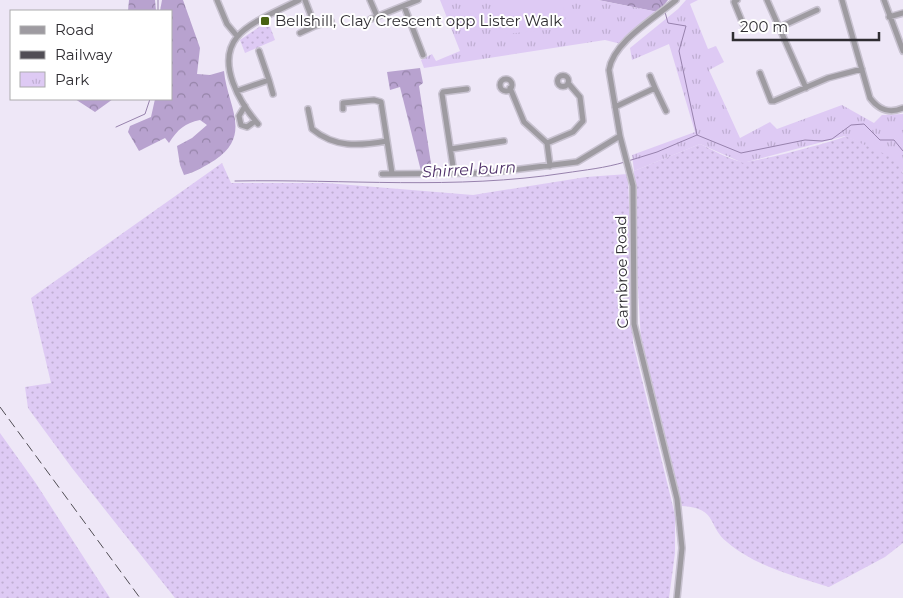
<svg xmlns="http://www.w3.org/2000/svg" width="903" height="598" font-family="Montserrat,sans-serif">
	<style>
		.grass { fill: url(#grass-dots) }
		.forest { fill: url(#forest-crowns) }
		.park { fill: url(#park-tufts) }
		.pitch { fill: #decaf4 }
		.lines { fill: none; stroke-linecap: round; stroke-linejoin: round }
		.stream { stroke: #9782ad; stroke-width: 1 }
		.street-casing { stroke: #c8c2d0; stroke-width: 8 }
		.street { stroke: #9e9ba1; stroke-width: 5 }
		.rail { stroke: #514e55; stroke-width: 1; stroke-dasharray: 10 5; stroke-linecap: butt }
		.poi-dot { fill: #496313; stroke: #fff; stroke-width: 2 }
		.labels { text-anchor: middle; stroke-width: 4; stroke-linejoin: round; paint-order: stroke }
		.poi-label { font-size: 15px; fill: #2f2d32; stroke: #fff; text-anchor: start }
		.street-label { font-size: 15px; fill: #2f2d32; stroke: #fff }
		.water-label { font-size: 16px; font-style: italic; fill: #4f316a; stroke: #fff }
	</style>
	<defs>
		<pattern id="grass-dots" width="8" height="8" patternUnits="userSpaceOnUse" patternTransform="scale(1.25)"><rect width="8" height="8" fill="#decaf4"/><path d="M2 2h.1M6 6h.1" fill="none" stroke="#bfaed2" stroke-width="1.8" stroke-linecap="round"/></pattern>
		<pattern id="forest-crowns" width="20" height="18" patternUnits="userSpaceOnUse" patternTransform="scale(1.25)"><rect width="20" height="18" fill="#b8a2cf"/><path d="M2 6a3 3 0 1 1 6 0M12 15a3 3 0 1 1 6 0" fill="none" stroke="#9684a9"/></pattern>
		<pattern id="park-tufts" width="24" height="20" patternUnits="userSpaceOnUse" patternTransform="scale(1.25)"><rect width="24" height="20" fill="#decaf4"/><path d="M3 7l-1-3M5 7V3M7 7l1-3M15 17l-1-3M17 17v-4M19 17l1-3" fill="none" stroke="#bfaed2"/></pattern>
	</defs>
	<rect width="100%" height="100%" fill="#eee7f7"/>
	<path class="grass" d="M268,21l7,19 -30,13 -5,-13z
		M846,136l52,23 5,15v369l-18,14 -56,30c-35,-11 -74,-21 -102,-45 -20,-16 -9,-34 -45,-36l-41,-165 -5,-86 -2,-84 66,-27c13,6 28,15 42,18 7,2 95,-21 104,-26z
		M222,163l9,20h95l147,12 113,-18 42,-3 5,169 42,172v38l-6,45h-494l-103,-130 -44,-60 -3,-21 26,-4 -20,-85z
		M0,433l35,49 75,116h-110z"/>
	<path class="forest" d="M129,0h26l1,11h-28z
		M162,0h21l17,48 -3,26 13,1 14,-4c3,34 29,64 -9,89 -10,6 -19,12 -31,15l-4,-10 -3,-19 15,-8 15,-13 -7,-5c-15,3 -22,9 -31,23l-4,-5 -26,13 -11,-19 2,-6 21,-9 4,-18h16v-88h-11z
		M598,0h70l-10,12z
		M420,68l3,15 -4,3 13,84 -11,1 -21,-84 -10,3 -3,-18z
		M75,99h38l-18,13z"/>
	<path class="park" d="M440,0h158l60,12 -37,32 -16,-4 -181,28 -3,-8 11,-6 4,7 24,-10z
		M686,0h12l-8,4 18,45 8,-3 8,16 -15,8 31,68 30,-16 7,7 65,-24 32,18 8,-8 21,-1v59l-7,-14 -51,-23 -102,27 -43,-19 -66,27 -2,-16 63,-23 -26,-88 -37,16 -2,-12 48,-39z"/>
	<path class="pitch" d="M492,0h71l3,28 -71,7z"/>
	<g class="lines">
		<path class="stream" d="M660,0l4,8
			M158,11v-11
			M665,12l3,11 18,3 -7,25 18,84 44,18 64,-13 17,1 10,-2 19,-14 13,-1 16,16h14l9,11
			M116,127l29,-13 5,-15
			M628,161l29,-9 40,-17
			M235,181c110,-2 221,9 330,-8 20,-3 40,-5 60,-11"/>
		<g class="street-casing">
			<path id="street" d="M217,0l10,24 10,12
				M305,0l10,26 16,-5
				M370,0l7,16
				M676,0c-21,18 -63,42 -67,70l11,66 13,50 1,138 43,175 5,49 -5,50
				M737,0l-3,2 9,22
				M767,0l39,88
				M842,0l28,98c9,12 19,16 33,10
				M884,0l19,51
				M404,6l19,49
				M889,17l14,-4
				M371,19l47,-19
				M780,27l37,-17
				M300,33l15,-7
				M760,73l11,28h3l54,-23 34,-9
				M557.5 81a5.5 5.5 0 1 1 11 0a5.5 5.5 0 1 1-11 0Z
				M500 85a6 6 0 1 1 12 0a6 6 0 1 1-12 0Z
				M269,80l4,14
				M510,88l14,34 23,21
				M655,88l11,23
				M237,91l32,-11 -10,-29
				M245,106l-6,10 2,9 6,2 8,-6
				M615,107l40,-19 -5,-12
				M308,109l4,20c23,19 47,17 75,12
				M343,109v-6l31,-3 7,2 11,71
				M258,124c-18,-21 -42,-61 -21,-87 12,-15 45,-28 62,-37
				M451,149l53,-8
				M550,166l-3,-23 26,-11 10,-11 -3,-24 -12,-14
				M454,173l-12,-79 1,-2 24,-3
				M382,174l106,-1 89,-11 43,-26"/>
		</g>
		<use href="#street" class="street"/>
		<path class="rail" d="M0,407l140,191"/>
	</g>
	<rect class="poi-dot" x="260" y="16" width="10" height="10" rx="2.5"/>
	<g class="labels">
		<g class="poi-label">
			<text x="275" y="26">Bellshill, Clay Crescent opp Lister Walk</text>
		</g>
		<g class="street-label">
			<text transform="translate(622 272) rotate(-91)" y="5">Carnbroe Road</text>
		</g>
		<g class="water-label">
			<text transform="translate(469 169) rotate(-3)" y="6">Shirrel burn</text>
		</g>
	</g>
	<rect x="10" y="10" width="162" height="90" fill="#ffffff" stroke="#acabad"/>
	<rect x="20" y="26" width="25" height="8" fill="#9e9ba1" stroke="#acabad"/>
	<text x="55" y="35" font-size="15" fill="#2f2d32">Road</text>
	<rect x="20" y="51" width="25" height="8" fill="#514e55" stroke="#acabad"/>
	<text x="55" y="60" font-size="15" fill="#2f2d32">Railway</text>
	<rect x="20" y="72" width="25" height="15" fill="url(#park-tufts)" stroke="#acabad"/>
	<text x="55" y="85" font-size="15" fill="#2f2d32">Park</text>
	<path d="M733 32v8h146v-8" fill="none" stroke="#2f2d32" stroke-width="2.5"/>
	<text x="740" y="32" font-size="15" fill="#2f2d32" stroke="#ffffff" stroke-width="4" paint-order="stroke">200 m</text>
</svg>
